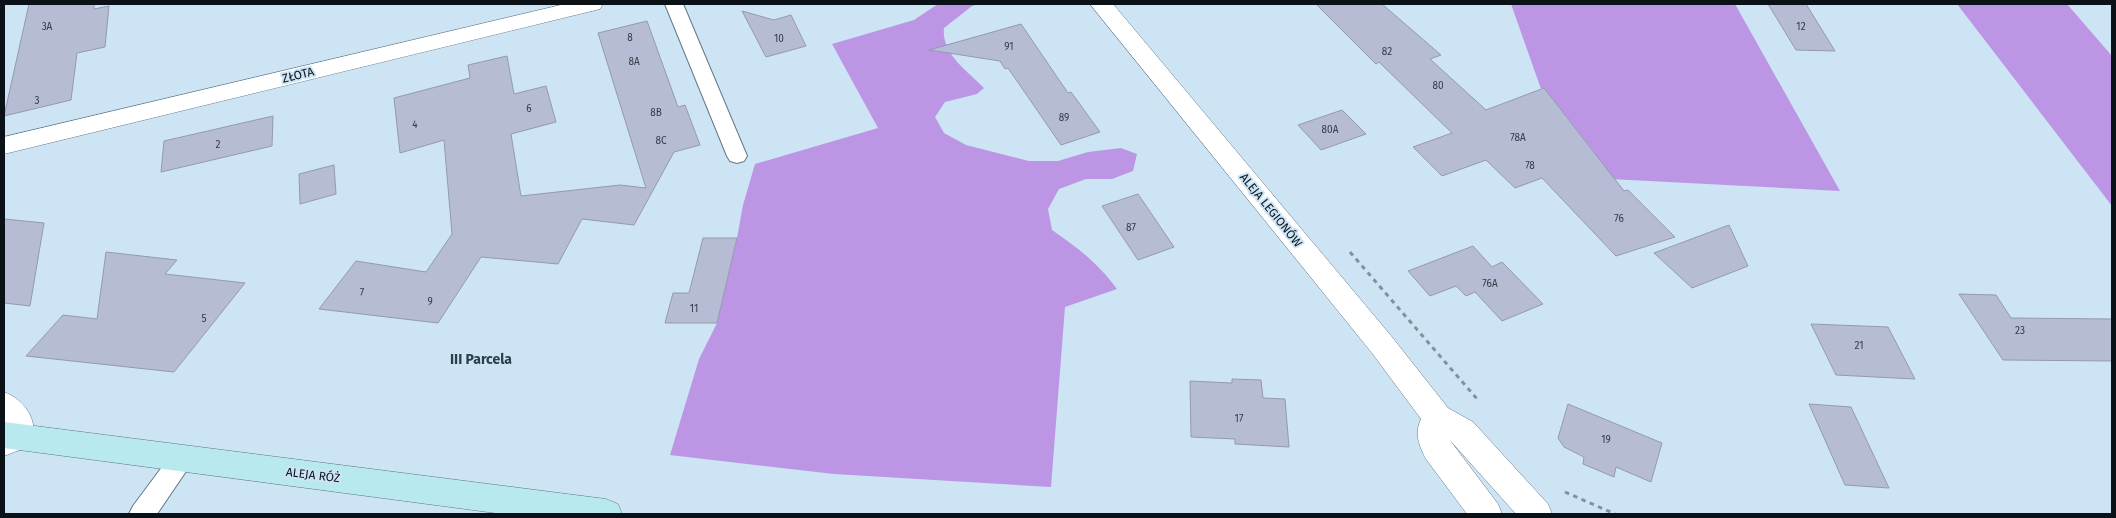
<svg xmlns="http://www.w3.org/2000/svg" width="2116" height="518" font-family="'Fira Sans',sans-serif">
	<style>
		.forest { fill: #bc96e4 }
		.building { fill: #b5bcd3; stroke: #939ab0 }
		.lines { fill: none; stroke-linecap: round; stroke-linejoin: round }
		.lane-casing { stroke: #637786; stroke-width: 2 }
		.street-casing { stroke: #637786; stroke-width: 1 }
		.secondary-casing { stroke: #637786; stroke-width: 1 }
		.path { stroke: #81929f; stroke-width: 3; stroke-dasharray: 4.5 4.5; stroke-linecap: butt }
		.lane { fill: #fff; fill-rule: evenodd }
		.street { fill: #fff; fill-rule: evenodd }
		.secondary { fill: #b7e9ee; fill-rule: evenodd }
		.labels { text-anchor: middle; stroke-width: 4; stroke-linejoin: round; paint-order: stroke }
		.number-label { font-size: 10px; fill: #353c47 }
		.street-label { font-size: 12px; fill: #0a1218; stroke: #cde4f5 }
		.neighbourhood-label { font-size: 14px; font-weight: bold; fill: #2c3e4c; stroke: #cde4f5 }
	</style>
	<rect width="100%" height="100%" fill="#cde4f5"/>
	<path class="forest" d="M938,4h41l-7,2 -28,22c-3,26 24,43 40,60l-7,6 -32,8 -10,15 9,16 22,12 63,16h29l30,-9 33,-4 16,6 -4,17 -21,8h-26l-27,10 -11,20 4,21c26,18 46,33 65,59l-52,18 -14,180 -217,-13 -164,-19 29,-96 18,-36 20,-85 6,-33 12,-41 123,-36 -46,-84 82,-24z
		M1511,4h224l105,187 -230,-12 -16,-27 -50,-64 -3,1z
		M1957,4h110l45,52v150z"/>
	<path class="building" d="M29,4h65v5l15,-3 -4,41 -28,6 -6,47 -67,16z
		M1316,4h66l59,51 -11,4 56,51 58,-22 80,103 4,-1 47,47 -59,19 -74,-78 -27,10 -29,-28 -44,16 -29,-29 39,-14 -73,-71 -3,2z
		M1768,4h38l29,47 -39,-1z
		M742,11l32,9 17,-5 15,31 -40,11z
		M647,21l31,86 7,-2 15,40 -26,7 -40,73 -52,-6 -24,45 -77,-7 -43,66 -119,-14 37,-48 70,11 26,-38 -8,-94 -44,13 -6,-55 76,-20 -2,-13 39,-9 7,38 32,-8 10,36 -45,12 10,62 99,-11 26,3 -48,-155z
		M1021,24l47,69 3,-1 29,40 -39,13 -53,-77 -3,1 -5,-8 -71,-11z
		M1342,110l24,24 -45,16 -23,-25z
		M273,116l-1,30 -111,26 3,-31z
		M334,165l2,29 -36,10 -1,-30z
		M1138,194l36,53 -36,13 -36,-54z
		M4,219l40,4 -14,83 -26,-3z
		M1729,225l19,41 -56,22 -38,-35z
		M703,238h34l-20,85h-52l8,-30h16z
		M1473,246l19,21 10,-5 41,42 -41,17 -27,-29 -9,4 -10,-10 -26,10 -22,-25z
		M106,252l71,8 -12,14 80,9 -71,89 -148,-16 37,-41 34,4z
		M1959,294l37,1 15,23 101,1v42l-109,-1z
		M1811,324l77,3 27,52 -79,-4z
		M1232,379l29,1 2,18 22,1 4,48 -54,-3v-5l-44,-2 -1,-56 42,2z
		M1568,404l94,39 -11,39 -35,-15 -2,10 -31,-13 1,-7 -20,-10 -6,-9z
		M1809,404l42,3 38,81 -44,-3z"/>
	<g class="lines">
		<g class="lane-casing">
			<path id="lane" d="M665,4h18l64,152 -3,5 -7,2 -7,-2 -3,-5z
				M183,447l9,4 3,7 -38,56h-28l4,-8 41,-55z"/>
		</g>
		<g class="street-casing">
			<path id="street" d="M565,4h38l-3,5 -596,145v-17z
				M1090,4h23l279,333 56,71 25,14 75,82 4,10h-36l-67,-75 49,65 4,10h-35l-41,-55c-7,-14 -12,-25 -5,-40l-49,-66z
				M4,392c22,8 37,32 26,54l-26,10z"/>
		</g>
		<g class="secondary-casing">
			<path id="secondary" d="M4,422l602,77 12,5 4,10h-119l-499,-66z"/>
		</g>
		<path class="path" d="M1350,252l128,148
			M1565,492l50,22"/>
		<use href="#lane" class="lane"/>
		<use href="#street" class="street"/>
		<use href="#secondary" class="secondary"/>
	</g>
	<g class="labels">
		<g class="number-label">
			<text x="47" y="30">3A</text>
			<text x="1801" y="30">12</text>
			<text x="630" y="41">8</text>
			<text x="779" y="42">10</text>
			<text x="1009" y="50">91</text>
			<text x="1387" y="55">82</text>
			<text x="634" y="65">8A</text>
			<text x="1438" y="89">80</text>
			<text x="37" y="104">3</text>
			<text x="529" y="112">6</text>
			<text x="656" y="116">8B</text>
			<text x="1064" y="121">89</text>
			<text x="415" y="128">4</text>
			<text x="1330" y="133">80A</text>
			<text x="1518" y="141">78A</text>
			<text x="661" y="144">8C</text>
			<text x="218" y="148">2</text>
			<text x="1530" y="169">78</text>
			<text x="1619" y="222">76</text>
			<text x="1131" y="231">87</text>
			<text x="1490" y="287">76A</text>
			<text x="362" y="296">7</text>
			<text x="430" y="305">9</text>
			<text x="694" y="312">11</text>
			<text x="204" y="322">5</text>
			<text x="2020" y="334">23</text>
			<text x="1859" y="349">21</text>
			<text x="1239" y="422">17</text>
			<text x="1606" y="443">19</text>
		</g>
		<g class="street-label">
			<text transform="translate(298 75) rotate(-14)" y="4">ZŁOTA</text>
			<text transform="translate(1271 210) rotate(51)" y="4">ALEJA LEGIONÓW</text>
			<text transform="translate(313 475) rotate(7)" y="4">ALEJA RÓŻ</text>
		</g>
		<g class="neighbourhood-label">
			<text x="481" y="364">III Parcela</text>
		</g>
	</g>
	<rect width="2116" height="518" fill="none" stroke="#0a1218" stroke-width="10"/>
</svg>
